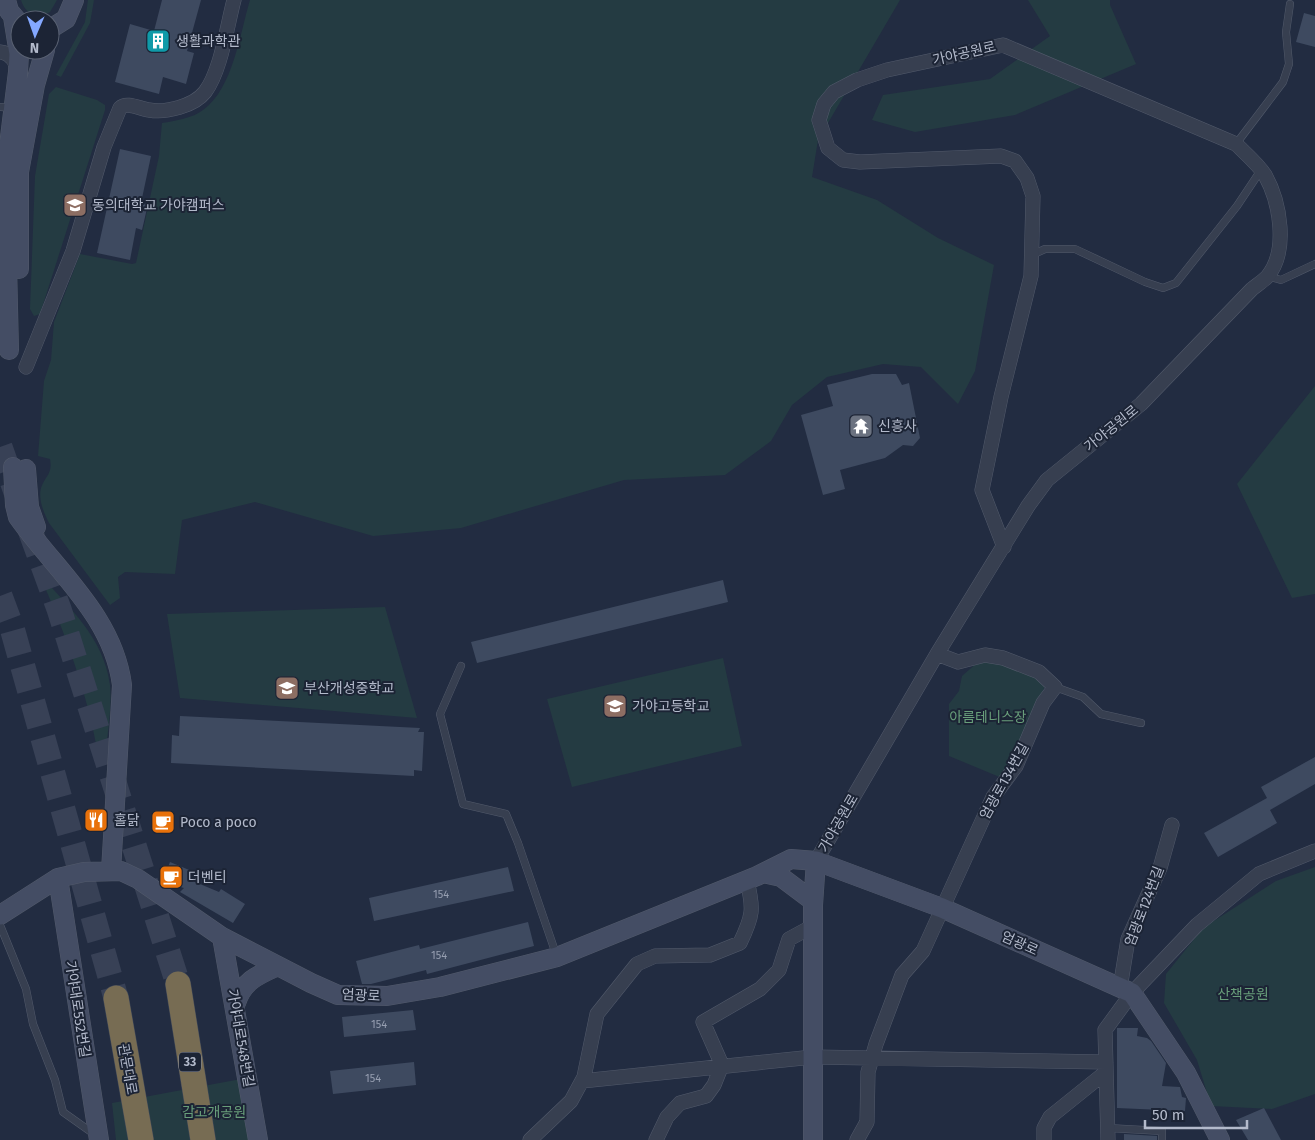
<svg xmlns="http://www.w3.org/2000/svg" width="1315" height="1140" font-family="'Fira Sans','Noto Sans KR',sans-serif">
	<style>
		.green { fill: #243b42 }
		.building { fill: #3e4a60 }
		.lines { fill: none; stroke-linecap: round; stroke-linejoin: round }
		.highway-tunnel { stroke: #384156; stroke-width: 25; stroke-dasharray: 25 12; stroke-linecap: butt }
		.lane-casing { stroke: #525a6b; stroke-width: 8 }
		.street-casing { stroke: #525a6b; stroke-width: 15 }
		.secondary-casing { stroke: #525a6b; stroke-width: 20 }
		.highway-casing { stroke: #3f4758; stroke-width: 26 }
		.lane { stroke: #373f50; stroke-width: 7 }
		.street { stroke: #373f50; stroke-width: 14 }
		.secondary { stroke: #444d64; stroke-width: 19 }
		.highway { stroke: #776c53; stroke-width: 25 }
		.labels { text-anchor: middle; stroke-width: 4; stroke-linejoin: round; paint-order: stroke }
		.number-label { font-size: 11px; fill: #969eb0 }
		.shield { fill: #1c2435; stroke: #868d9e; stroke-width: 1 }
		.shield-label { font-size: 12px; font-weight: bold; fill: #b3bacb }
		.poi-label { font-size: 14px; fill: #b3bacb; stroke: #1c2435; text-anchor: start }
		.street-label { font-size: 14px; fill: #b3bacb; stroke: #1c2435 }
		.park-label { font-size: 14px; fill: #689e7a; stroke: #1c2435 }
	</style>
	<rect width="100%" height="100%" fill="#222c41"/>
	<path class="green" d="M21,0h36l-7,12c-13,7 -25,2 -29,-12z
		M88,0h6l-4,23 -29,54 -5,-2 29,-53z
		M250,0h650l-82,140 -6,37 65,23 61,38 56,27 -19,106 -17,33 -37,-37 -38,-3 -56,13 -35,28 -21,36 -46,34 -101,5 -163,48 -88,8 -118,-34 -73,18 -7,54 -50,-2 -7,5 2,21 -10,7 -61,-82c-5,-10 -11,-23 -8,-35 4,-12 12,-14 9,-29l-12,-3 6,-75 7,-21 3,-38 26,-68 52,10 4,-1 23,-107 3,-33c13,-2 31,-5 41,-13 30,-21 37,-77 47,-110z
		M1028,0h82v5l26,59 -121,51 -100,17 -43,-12 11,-25 107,-16 60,-43z
		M56,87l41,13 8,5v5l-65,204 -6,2 -4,-7 5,-133 14,-82z
		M1315,386v208l-23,4 -55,-114z
		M39,574c30,33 65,64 71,111 2,21 -2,44 -4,65l-3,5h-5c-10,-61 -34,-125 -59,-181z
		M385,607l32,111 -237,-20 -13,-84z
		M723,658l19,88 -170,41 -25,-88z
		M988,659l46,16 11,11 -11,25 -4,4 -17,45 -11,18 -53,-22v-52l10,-13 3,-15 16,-14z
		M1315,867v227l-43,15 -61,-3 -14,-46 -33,-57 2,-29 37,-46 73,-47z
		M241,1079l10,61h-135l-4,-37z"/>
	<path class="building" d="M162,0h39l-14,51 7,2 -8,31 -23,-7 -4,17 -44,-12 15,-58 24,7z
		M1304,13l11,3v31l-19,-5z
		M120,149l31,7 -10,47 7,1 -6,26 -6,-2 -6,32 -33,-7z
		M872,374h24l6,11 7,-2 11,55 -7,8 -10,-1 -18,13 -45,12 5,19 -22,6 -22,-80 32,-9 -6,-21z
		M723,580l5,22 -251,61 -6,-21z
		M180,716l240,12 -2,4h6l-2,39 -8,-1v6l-243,-13 1,-28 7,1z
		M1315,757v27l-45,26 7,13 -59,34 -14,-24 63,-35 -6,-11z
		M170,862l24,10 -6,7 31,13 2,-3 24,15 -12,19 -53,-31 4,-4 -22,-6z
		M508,867l6,24 -140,30 -5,-23z
		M528,922l6,24 -107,28 -1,-4 -55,14h-9l-6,-23 63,-16 1,4z
		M413,1010l3,20 -72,7 -2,-20z
		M1117,1028h21l-1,8 10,2 4,3 15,22 -4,23 18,1 2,10 4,1 -1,13 -68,-3z
		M414,1062l2,23 -83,9 -3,-23z
		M1264,1108l17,32h-33l-12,-20z
		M1124,1134l33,2v4h-33z"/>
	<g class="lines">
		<path class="highway-tunnel" d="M0,447l17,48
			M30,530l29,79 119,375
			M0,596l12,32 104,370"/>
		<g class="lane-casing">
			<path id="lane" d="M1,107l12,1
				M1236,144l47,-62 6,-18 -3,-32 4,-28
				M1032,255l13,-6h30l70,33 18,6 13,-5 61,-77 24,-36
				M1267,276l14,4 34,-16
				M461,666l-21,48 23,90 43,10 12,29 39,114
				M1055,687l28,10 18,17 40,9
				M0,925l26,64 7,35 22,56 8,32 31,22
				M1108,1128l54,3v9"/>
		</g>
		<g class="street-casing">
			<path id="street" d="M0,52c11,1 16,10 18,20
				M26,367l47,-116 31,-104 16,-39c7,-7 20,1 29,2 17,3 45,-4 56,-18 16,-21 22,-66 29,-92
				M816,861l121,-207 91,-148 19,-26 94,-76 111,-115c5,-4 11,-8 15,-12 22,-26 13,-75 -2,-102 -7,-11 -20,-22 -29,-31l-233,-99 -116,25 -30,10 -23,12 -10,12 -5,16 9,28 15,12 17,2 141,-6 14,5 12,17 6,18 -2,80 -30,121 -19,93 22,57
				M1120,988l8,-49 32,-71 12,-43
				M582,1081l231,-24 293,5
				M530,1140l41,-39 13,-24 13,-63 40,-50 18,-8 55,-1 30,-12c13,-27 14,-34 7,-62
				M656,1140l11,-23 13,-14 26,-7 8,-11 8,-20 -19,-43 57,-33 19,-19 10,-31 24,-13
				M857,1140l10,-18 1,-50 8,-28 26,-69 21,-24 70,-154 23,-31 27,-63 12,-16 -16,-15 -36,-14 -18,-3 -27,7 -21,-8
				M1044,1140v-12l6,-11 56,-45
				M1108,1140l-3,-110 27,-37 65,-68 62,-51 56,-23"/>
		</g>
		<g class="secondary-casing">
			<path id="secondary" d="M6,0l3,11 11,13
				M50,29l16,-10 8,-19
				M19,269v-97l16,-87 10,-35
				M9,350l-4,-172 13,-106 1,-18 -6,-37
				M13,467l2,38 3,12c38,54 95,99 104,168l-11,186
				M26,469l3,38 7,20
				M763,873l18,4 32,24
				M58,878l41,262
				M0,915l58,-37 26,-6 37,-1 17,8 84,58 89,46 27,12 49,1 53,-9 117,-30 200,-81 34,-17 25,2 126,47 190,85 54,80 34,67
				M222,937l36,203
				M236,1003c7,-22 22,-28 42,-37
				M813,1140v-235l3,-44"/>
		</g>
		<g class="highway-casing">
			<path id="highway" d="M178,984l25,156
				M116,998l25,142"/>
		</g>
		<use href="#lane" class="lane"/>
		<use href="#street" class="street"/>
		<use href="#secondary" class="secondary"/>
		<use href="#highway" class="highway"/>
	</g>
	<defs>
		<g id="building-square" transform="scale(1.25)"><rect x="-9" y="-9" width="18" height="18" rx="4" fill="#0f9aa8" stroke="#1c2435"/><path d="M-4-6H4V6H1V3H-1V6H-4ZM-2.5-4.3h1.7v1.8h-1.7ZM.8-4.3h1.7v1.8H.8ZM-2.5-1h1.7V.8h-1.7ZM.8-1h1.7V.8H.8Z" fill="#fff"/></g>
		<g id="university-square" transform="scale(1.25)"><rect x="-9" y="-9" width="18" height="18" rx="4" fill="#8d6e63" stroke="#1c2435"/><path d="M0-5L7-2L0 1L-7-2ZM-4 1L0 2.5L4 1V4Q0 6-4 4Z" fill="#fff"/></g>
		<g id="temple-square" transform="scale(1.25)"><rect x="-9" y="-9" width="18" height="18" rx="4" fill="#6b7280" stroke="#1c2435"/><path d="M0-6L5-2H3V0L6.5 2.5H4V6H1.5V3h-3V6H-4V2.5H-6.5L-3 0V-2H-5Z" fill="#fff"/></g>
		<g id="school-square" transform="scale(1.25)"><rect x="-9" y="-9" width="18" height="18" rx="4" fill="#8d6e63" stroke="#1c2435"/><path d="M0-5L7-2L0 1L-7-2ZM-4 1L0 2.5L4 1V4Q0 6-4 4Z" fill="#fff"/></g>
		<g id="restaurant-square" transform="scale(1.25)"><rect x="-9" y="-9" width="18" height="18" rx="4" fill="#e8710a" stroke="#1c2435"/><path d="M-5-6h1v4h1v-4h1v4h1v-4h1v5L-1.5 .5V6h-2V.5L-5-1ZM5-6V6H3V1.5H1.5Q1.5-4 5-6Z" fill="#fff"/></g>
		<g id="cafe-square" transform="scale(1.25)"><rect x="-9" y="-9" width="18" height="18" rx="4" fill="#e8710a" stroke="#1c2435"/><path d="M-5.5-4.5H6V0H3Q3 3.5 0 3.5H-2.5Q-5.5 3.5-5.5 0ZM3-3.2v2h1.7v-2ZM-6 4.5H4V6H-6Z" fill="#fff"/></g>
	</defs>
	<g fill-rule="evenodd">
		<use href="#building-square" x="158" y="41"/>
		<use href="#university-square" x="75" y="205"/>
		<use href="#temple-square" x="861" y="426"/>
		<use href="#school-square" x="287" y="688"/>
		<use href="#school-square" x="615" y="706"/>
		<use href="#restaurant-square" x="96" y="820"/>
		<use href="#cafe-square" x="163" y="822"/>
		<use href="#cafe-square" x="171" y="877"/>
	</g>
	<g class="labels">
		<g class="number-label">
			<text x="441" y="898">154</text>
			<text x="439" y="959">154</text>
			<text x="379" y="1028">154</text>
			<text x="373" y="1082">154</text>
		</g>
		<rect class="shield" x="179" y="1052.5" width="22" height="19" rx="4"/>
		<g class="shield-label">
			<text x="190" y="1066">33</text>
		</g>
		<g class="poi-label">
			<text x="176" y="46">생활과학관</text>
			<text x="92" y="210">동의대학교 가야캠퍼스</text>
			<text x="878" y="431">신흥사</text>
			<text x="304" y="693">부산개성중학교</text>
			<text x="632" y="711">가야고등학교</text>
			<text x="114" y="825">홀닭</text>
			<text x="180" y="827">Poco a poco</text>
			<text x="188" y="882">더벤티</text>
		</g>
		<g class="street-label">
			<text transform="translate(964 53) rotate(-13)" y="5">가야공원로</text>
			<text transform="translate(1111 428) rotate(-39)" y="5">가야공원로</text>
			<text transform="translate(1004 781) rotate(-61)" y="5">엄광로134번길</text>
			<text transform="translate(838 823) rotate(-60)" y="5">가야공원로</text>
			<text transform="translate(1144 906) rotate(-69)" y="5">엄광로124번길</text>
			<text transform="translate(1020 943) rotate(24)" y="5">엄광로</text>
			<text transform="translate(361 995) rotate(3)" y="5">엄광로</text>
			<text transform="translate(78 1009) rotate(81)" y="5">가야대로552번길</text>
			<text transform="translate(241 1038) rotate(80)" y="5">가야대로548번길</text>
			<text transform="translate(128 1069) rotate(80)" y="5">관문대로</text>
		</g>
		<g class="park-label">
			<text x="988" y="722">아름테니스장</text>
			<text x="1243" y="999">산책공원</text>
			<text x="214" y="1117">감고개공원</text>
		</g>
	</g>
	<g transform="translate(35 35) rotate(182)"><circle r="24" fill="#1c2435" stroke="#586071"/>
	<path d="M0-4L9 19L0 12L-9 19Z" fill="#84a8ff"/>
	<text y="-8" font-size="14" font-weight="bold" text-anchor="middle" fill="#b3bacb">N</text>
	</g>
	<path d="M1145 1120v8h102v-8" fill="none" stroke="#b3bacb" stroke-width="2.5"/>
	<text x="1152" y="1120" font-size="15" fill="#b3bacb" stroke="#1c2435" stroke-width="4" paint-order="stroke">50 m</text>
</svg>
